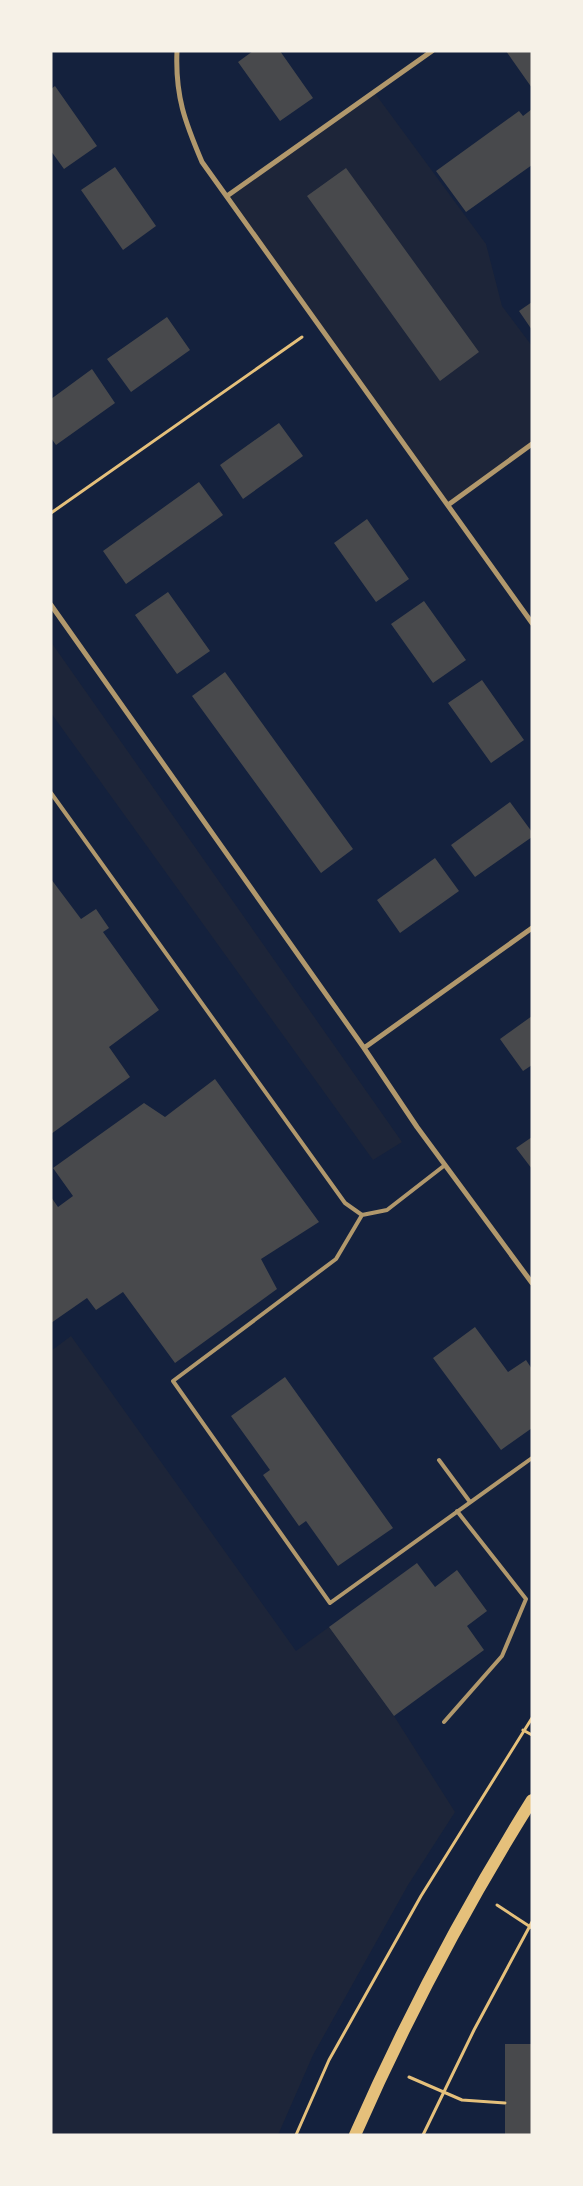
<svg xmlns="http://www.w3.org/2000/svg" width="583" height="2186" font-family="Lato,sans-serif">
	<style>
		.green { fill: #1d2539 }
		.building { fill: #48494c }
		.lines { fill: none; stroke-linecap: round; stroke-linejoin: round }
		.path { stroke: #e5c07b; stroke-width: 3 }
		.service { stroke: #b1986c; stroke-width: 4 }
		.minor { stroke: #b1986c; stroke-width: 5 }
		.primary { stroke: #e5c07b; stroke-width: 12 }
	</style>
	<rect width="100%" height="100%" fill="#14213d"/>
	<path class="green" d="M374,92l112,152 16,62 30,40v98l-84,61 -221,-309z
		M51,642l351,500 -29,18 -322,-447z
		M71,1336l225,315 33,-24 65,89 61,96 -47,73 -95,170 -35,80h-227v-784z"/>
	<path class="building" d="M253,51h27l33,47 -33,23 -42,-59z
		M506,51h26v37l-19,-27z
		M55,86l42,60 -33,23 -13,-18v-62z
		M532,109v56l-66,47 -30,-41 83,-60 4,5z
		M115,167l41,59 -33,24 -42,-60z
		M346,168l133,184 -39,29 -133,-185z
		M532,302v28l-13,-19z
		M167,317l23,33 -59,42 -24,-33z
		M92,369l23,34 -59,42 -5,-7v-39z
		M279,423l24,33 -60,43 -23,-34z
		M199,482l24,33 -97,69 -23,-33z
		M367,519l42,60 -33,23 -42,-59z
		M168,592l42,59 -33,23 -42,-59z
		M424,601l42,59 -33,23 -42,-59z
		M225,672l128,177 -32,24 -129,-177z
		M482,680l42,60 -33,23 -43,-60z
		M510,802l22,30v5l-57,40 -24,-32z
		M435,858l24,33 -59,42 -23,-33z
		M51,879l30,40 15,-10 13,19 -6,4 56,78 -50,37 21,30 -79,57z
		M532,1016v49l-9,6 -23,-32z
		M215,1079l104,143 -58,37 16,30 -102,74 -52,-71 -27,18 -9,-12 -36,25v-126l7,10 15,-11 -20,-28 91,-65 21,14z
		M532,1137v32l-16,-21z
		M475,1327l33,45 18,-12 6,9v59l-31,22 -68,-92z
		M285,1377l108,151 -55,38 -32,-45 -7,5 -36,-51 7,-5 -39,-54z
		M417,1563l18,24 22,-17 30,41 -20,15 17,24 -90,66 -65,-89z
		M505,2044h27v91h-27z"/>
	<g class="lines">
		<path class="path" d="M51,513l251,-176
			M523,1730l9,5
			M497,1905l35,23
			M409,2077l53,23 43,3
			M296,2135l33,-75 92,-164 111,-178
			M423,2135l51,-105 58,-108"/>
		<path class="service" d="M51,793l294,410 17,12 25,-5 58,-45
			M362,1215l-26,44 -163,122 157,222 202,-145
			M439,1460l31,42
			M444,1722l58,-66 24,-57 -69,-88"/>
		<path class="minor" d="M177,51c-2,45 8,71 25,111l330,461
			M227,196l205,-145
			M448,505l84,-61
			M51,605l313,443 53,79 115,156
			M364,1048l168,-120"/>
		<path class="primary" d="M355,2135c51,-116 110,-228 177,-335"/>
	</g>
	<rect width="583" height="2186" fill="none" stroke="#f6f1e7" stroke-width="105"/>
</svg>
